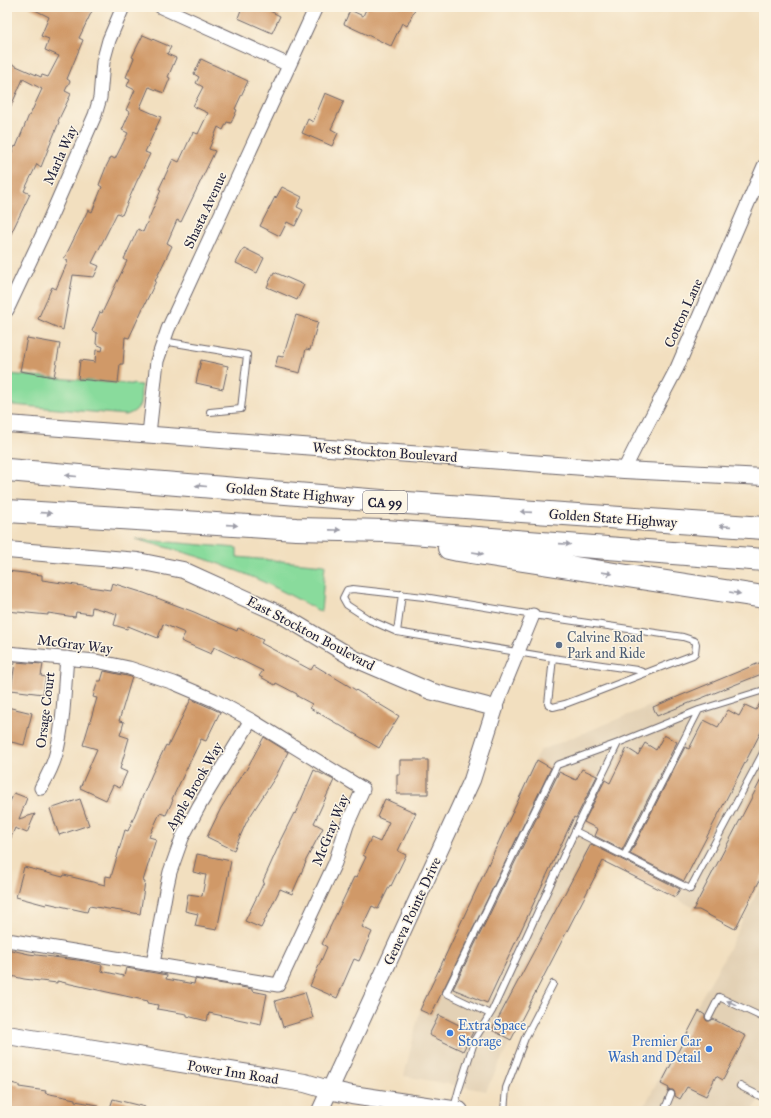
<svg xmlns="http://www.w3.org/2000/svg" width="771" height="1118" font-family="'IM FELL Great Primer',serif">
	<style>
		.built { fill: #e3d1b5 }
		.green { fill: #89db9c; stroke: #567e6c }
		.building { fill: #d09967 }
		.lines { fill: none; stroke-linecap: round; stroke-linejoin: round }
		.service-casing { stroke: #6b6469; stroke-width: 8 }
		.minor-casing { stroke: #6b6469; stroke-width: 15 }
		.tertiary-casing { stroke: #6b6469; stroke-width: 18 }
		.secondary-casing { stroke: #6b6469; stroke-width: 20 }
		.motorway-casing { stroke: #6b6469; stroke-width: 24 }
		.service { stroke: #fff; stroke-width: 6 }
		.minor { stroke: #fff; stroke-width: 13 }
		.tertiary { stroke: #fff; stroke-width: 16 }
		.secondary { stroke: #fff; stroke-width: 18 }
		.motorway { stroke: #fff; stroke-width: 22 }
		.oneway { fill: #9c9ca7 }
		.service-dot { fill: #5c6f8a; stroke: #fcf5e5; stroke-width: 1.5 }
		.shop-dot { fill: #3f7fe0; stroke: #fcf5e5; stroke-width: 1.5 }
		.labels { text-anchor: middle; stroke-width: 3; stroke-linejoin: round; paint-order: stroke }
		.shield { fill: #fcf5e5; stroke: #63616e; stroke-width: 1 }
		.shield-label { font-size: 13px; font-weight: bold; fill: #22223b }
		.street-label { font-size: 14px; fill: #22223b; stroke: #fcf5e5 }
		.service-label { font-size: 14px; fill: #4e5e75; stroke: #fcf5e5; text-anchor: start }
		.shop-label { font-size: 14px; fill: #366cbe; stroke: #fcf5e5; text-anchor: start }
	</style>
	<rect width="100%" height="100%" fill="#fcf5e5"/>
	<filter id="ink" filterUnits="userSpaceOnUse"><feTurbulence type="fractalNoise" baseFrequency=".025" numOctaves="2"/><feDisplacementMap in="SourceGraphic" scale="8" xChannelSelector="R" yChannelSelector="G"/><feConvolveMatrix kernelMatrix="1 2 1 2 8 2 1 2 1" color-interpolation-filters="sRGB"/></filter>
	<filter id="wash" filterUnits="userSpaceOnUse"><feTurbulence type="fractalNoise" baseFrequency=".012" numOctaves="4" result="noise"/><feDisplacementMap in="SourceGraphic" scale="16" xChannelSelector="R" yChannelSelector="G"/><feGaussianBlur stdDeviation="0.9" result="paint"/><feColorMatrix in="noise" values="0 0 0 0 0 0 0 0 0 0 0 0 0 0 0 0 0 1.4 0 .05"/><feComposite in="paint" operator="in"/></filter>
	<g filter="url(#wash)">
		<rect width="100%" height="100%" fill="#f2dfbf"/>
		<path class="built" d="M764,660v213l-29,56 -132,-68 -92,179 -25,51 -82,-15 16,-66 119,-259z
			M764,878v216l-12,17h-110l49,-96 31,-53z"/>
		<path class="green" d="M7,374l134,11c-1,16 3,24 -15,30l-113,-10 -6,-3z
			M135,539l102,9v9l88,8 -4,47c-29,-16 -58,-32 -89,-43 -31,-13 -64,-21 -97,-30z"/>
		<g id="blocks">
			<path class="building" d="M29,7h54l9,4 -13,27 4,2 -16,39 3,2 -5,10 6,3 -13,27 1,1 -18,45 -4,-3 -13,27 6,3 -23,48v-80l8,-16 1,1 13,-32h1l12,-26 -19,-10 -16,36v-53l34,15 1,-2 6,2 11,-21 -14,-6 4,-11 -8,-3 8,-19z
				M242,7h30l-2,4 10,5 -8,17 -34,-15z
				M367,7h49l-9,19 -5,-3 -11,23 -47,-22 6,-14 13,6z
				M143,35l28,12 -4,7 9,4 -8,19 2,1 -6,15 -15,-6 -9,21 21,9 -16,35 5,2 -14,29 -14,32 -5,-2 -25,50 7,3 -5,11 -21,-2 -10,55 -25,-11 14,-32 4,2 12,-28 -4,-2 24,-49 4,2 10,-25 -3,-2 7,-18 5,-10 4,2 13,-26 -6,-3 8,-18 -4,-2 9,-20 -8,-4 3,-7 -4,-2 8,-19 -2,-1z
				M201,59l47,22 -13,28 2,1 -6,13 -4,-1 -4,8 -5,-3 -9,22 6,2 -34,71 -4,-2 -10,23 5,3 -17,35h1l-14,29 -13,28 -4,-1 -2,27h-3l-2,19 -40,-4 2,-19 15,2 1,-12 6,1 1,-4 -7,-3 1,-11 -5,-2 8,-19 2,1 25,-52 -3,-2 14,-30 5,3 18,-42 -2,-1 14,-30 6,3 14,-30 5,2 10,-21 -15,-7 10,-19 -7,-4 3,-6 -5,-3z
				M325,93l19,8 -13,28 7,4 -6,13 -30,-13 6,-14 5,3z
				M282,187l20,10 -5,10 6,3 -8,16 -8,-4 -7,14 -20,-10 15,-29 1,1z
				M244,248l20,10 -7,15 -21,-10z
				M274,272l30,13 -7,15 -30,-13z
				M296,315l22,7 -8,28 -4,-1 -6,24 -25,-6 3,-11 5,1z
				M27,338l33,6 -6,33 -34,-6z
				M201,360l27,6 -5,23 -27,-6z
				M7,571l35,4v5l68,10 2,-7 32,10 50,19 43,19 1,-3 25,12 -2,3 50,27 3,-5 85,51 -20,32 -69,-40 2,-4 -15,-8v-2l-21,-11 -1,2 -16,-9 4,-5 -49,-24 -3,7 -30,-13 4,-8 -22,-9 -5,14 -30,-12 -1,3 -13,-4 3,-11 -25,-7 -1,7 -15,-2 -1,5 -27,-4v2l-41,-4z
				M764,661v12l-107,43 -4,-9z
				M15,662l28,2 -2,12 5,1 -3,17 -32,-4z
				M104,671l28,6 -13,44 5,1 -4,13 9,3 -9,31 7,3 -7,16 -7,-3 -7,15 -26,-12 17,-39 -14,-4 14,-47 -4,-1 5,-16h3z
				M764,696v30l-80,155 -54,-27 55,-107 4,2 15,-29 14,7 10,-17 11,6 6,-11 11,5z
				M191,699l29,13 -14,29 -5,-2 -29,60 1,1 -7,15 -6,-2 -11,24 7,2 -13,42 2,1 -5,32 -51,-8 -2,6 -40,-9 -1,2 -30,-8 8,-30 39,10 1,-2 41,10 1,-9 5,1 14,-47 3,1 24,-57 14,-29 2,1z
				M7,707l25,6 -8,32 -17,-4z
				M664,735l13,7 -55,108 -27,-14 3,-7 -14,-7 21,-42 5,3 17,-35 11,7 7,-12 11,7z
				M264,737l24,15 -12,24 -29,45 -13,29 -27,-13 14,-29 23,-37 1,1z
				M400,760h28v34h-31v-19h3z
				M537,760l14,8 -120,247 -11,-5z
				M582,769l15,7 -21,42 -2,-1 -87,186 -34,-14 106,-217 17,8z
				M314,770l20,10 -20,43 9,5 -18,34h1l-14,32 -12,-5 -19,39 -16,-7 19,-39 -1,-1 17,-38h-1l15,-30 1,1z
				M764,774v98l-29,57 -36,-19h-6z
				M14,793l13,5 -8,21 16,-5 -8,19 -12,-5 -8,19v-39z
				M80,799l9,26 -30,10 -9,-26z
				M385,799l31,14 -18,38 8,4 -15,31 -1,-1 -12,24 -6,-3 -10,21 10,5 -13,29 -5,-2 -17,39 -27,-12 17,-39 -5,-3 32,-67 2,1 10,-21 -3,-2 8,-17 9,4 9,-20 -12,-5z
				M591,844l89,45 -5,8 -72,-36 -92,179 -19,-10z
				M197,854l34,7 -14,69 -22,-4 3,-12 -13,-3 3,-17 14,2 4,-21 -13,-3z
				M7,949l22,5 56,7 17,4 -1,6 23,5 2,-8 41,7 -1,4 28,5 1,-5 57,10v2l15,3 -6,30 -52,-11 -2,8 -20,-5v-2l-30,-5 1,-4 -11,-2 1,-2 -91,-20v2l-33,-4 -17,-4z
				M305,992l8,26 -30,9 -8,-26z
				M699,1011l6,4v3l2,3h3l3,-2 33,17 -23,44 -7,-4 -10,20 -19,-9 -7,12 -5,-3v-3l-2,-3h-3l-3,2 2,-4 -8,-4z
				M439,1015l34,17 -10,19 -34,-16z
				M7,1082l12,3v2l27,4 -1,2 30,6v2l23,4 -1,6h-90z
				M113,1099l32,8 -1,4h-35z"/>
		</g>
	</g>
	<g filter="url(#ink)">
		<use href="#blocks" fill-opacity="0" stroke="#6b6469" stroke-width="1"/>
		<g class="lines">
			<g class="service-casing">
				<path id="service" d="M163,341l84,14 -6,54 -31,3
					M397,632l5,-38
					M553,658l-156,-26 -27,-12 -23,-15 -4,-7 4,-8 6,-1 71,8 109,18 150,22 12,4 1,3 -1,9 -2,2c-43,16 -85,33 -128,49l-12,3 -5,-3 5,-46 84,12 8,3
					M575,831l43,-88 81,-33
					M624,856l75,-146 65,-20
					M490,1014l-44,-21 111,-228 61,-22
					M709,1017l10,-20 45,21
					M740,1086l24,12
					M454,1108l5,-19 16,-50 17,-28 83,-180 115,58 74,-138
					M504,1111l2,-23 19,-50 28,-54
					M664,1111l7,-17"/>
			</g>
			<g class="minor-casing">
				<path id="minor" d="M161,7l128,58
					M7,310l40,-85 48,-110 5,-17 3,-36 6,-22 14,-33
					M149,434l8,-73 11,-32 148,-322
					M624,470l11,-22 42,-80 87,-202
					M7,653l89,8 33,7 45,15 40,17 37,20 112,69 -16,36 -12,38 -57,122 -271,-45
					M495,708l38,-93
					M41,788c6,-11 12,-22 15,-34 8,-31 8,-64 11,-96
					M153,964l13,-74 4,-18 12,-34 17,-32 52,-86"/>
			</g>
			<g class="tertiary-casing">
				<path id="tertiary" d="M7,424l617,46 140,7
					M7,550l131,11 45,9 97,44 73,44 77,33 65,17 -23,72 -152,331"/>
			</g>
			<g class="secondary-casing">
				<path id="secondary" d="M7,1035l298,48 24,7 23,5 107,16"/>
			</g>
			<g class="motorway-casing">
				<path id="motorway" d="M7,470l386,32 371,26
					M7,511l289,18 90,2 378,29
					M449,548l9,2 306,47"/>
			</g>
			<use href="#service" class="service"/>
			<use href="#minor" class="minor"/>
			<use href="#tertiary" class="tertiary"/>
			<use href="#secondary" class="secondary"/>
			<use href="#motorway" class="motorway"/>
		</g>
		<defs><path id="oneway-solid" d="M-6-.8H1V-3.2L6.5 0L1 3.2V.8H-6Z"/></defs>
		<g class="oneway">
			<use href="#oneway-solid" transform="translate(71 476) rotate(-175)"/>
			<use href="#oneway-solid" transform="translate(201 486) rotate(-175)"/>
			<use href="#oneway-solid" transform="translate(526 512) rotate(-176)"/>
			<use href="#oneway-solid" transform="translate(46 513) rotate(4)"/>
			<use href="#oneway-solid" transform="translate(232 525) rotate(4)"/>
			<use href="#oneway-solid" transform="translate(725 526) rotate(-176)"/>
			<use href="#oneway-solid" transform="translate(335 530) rotate(1)"/>
			<use href="#oneway-solid" transform="translate(565 544) rotate(4)"/>
			<use href="#oneway-solid" transform="translate(478 553) rotate(9)"/>
			<use href="#oneway-solid" transform="translate(607 573) rotate(9)"/>
			<use href="#oneway-solid" transform="translate(735 593) rotate(9)"/>
			<use href="#oneway-solid" transform="translate(732 1003) rotate(-155)"/>
		</g>
	</g>
	<circle class="service-dot" cx="559" cy="645" r="4"/>
	<g class="shop-dot">
		<circle cx="450" cy="1033" r="4"/>
		<circle cx="709" cy="1049" r="4"/>
	</g>
	<g class="labels">
		<rect class="shield" x="363" y="491" width="44" height="22" rx="3"/>
		<g class="shield-label">
			<text x="385" y="507">CA 99</text>
		</g>
		<g class="street-label">
			<text transform="translate(60 155) rotate(-66)" y="5">Marla Way</text>
			<text transform="translate(205 210) rotate(-65)" y="5">Shasta Avenue</text>
			<text transform="translate(683 313) rotate(-66)" y="5">Cotton Lane</text>
			<text transform="translate(385 452) rotate(4)" y="5">West Stockton Boulevard</text>
			<text transform="translate(290 493) rotate(5)" y="5">Golden State Highway</text>
			<text transform="translate(613 518) rotate(4)" y="5">Golden State Highway</text>
			<text transform="translate(311 633) rotate(28)" y="5">East Stockton Boulevard</text>
			<text transform="translate(75 644) rotate(7)" y="5">McGray Way</text>
			<text transform="translate(45 710) rotate(-83)" y="5">Orsage Court</text>
			<text transform="translate(194 786) rotate(-60)" y="5">Apple Brook Way</text>
			<text transform="translate(330 830) rotate(-68)" y="5">McGray Way</text>
			<text transform="translate(412 911) rotate(-65)" y="5">Geneva Pointe Drive</text>
			<text transform="translate(233 1072) rotate(9)" y="5">Power Inn Road</text>
		</g>
		<g class="service-label">
			<text x="567" y="642">Calvine Road<tspan x="567" dy="16">Park and Ride</tspan></text>
		</g>
		<g class="shop-label">
			<text x="458" y="1030">Extra Space<tspan x="458" dy="16">Storage</tspan></text>
			<text x="701" y="1046" text-anchor="end">Premier Car<tspan x="701" dy="16">Wash and Detail</tspan></text>
		</g>
	</g>
	<rect width="771" height="1118" fill="none" stroke="#fcf5e5" stroke-width="24"/>
</svg>
